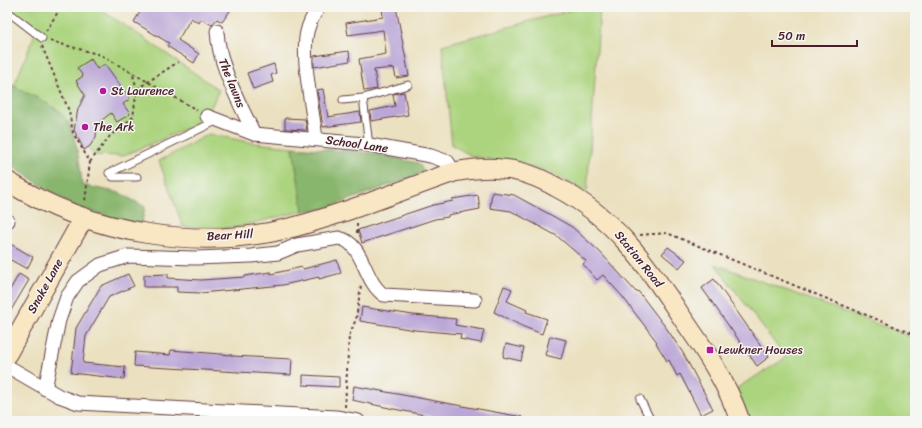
<svg xmlns="http://www.w3.org/2000/svg" width="922" height="428" font-family="Sriracha,sans-serif">
	<style>
		.green { fill: #acd47e; stroke: #7b7a54 }
		.forest { fill: #89b66d; stroke: #6a6a4c }
		.building { fill: #bba7d7 }
		.lines { fill: none; stroke-linecap: round; stroke-linejoin: round }
		.lane-casing { stroke: #623c41; stroke-width: 9 }
		.street-casing { stroke: #623c41; stroke-width: 15 }
		.secondary-casing { stroke: #623c41; stroke-width: 21 }
		.path { stroke: #623c41; stroke-width: 2; stroke-dasharray: 3 3; stroke-linecap: butt }
		.lane { stroke: #fff; stroke-width: 7 }
		.street { stroke: #fff; stroke-width: 13 }
		.secondary { stroke: #f9e7c3; stroke-width: 19 }
		.poi-dot { fill: #b5179e; stroke: #f6f6f2; stroke-width: 1.5 }
		.labels { text-anchor: middle; stroke-width: 3; stroke-linejoin: round; paint-order: stroke }
		.street-label { font-size: 12px; fill: #4a1f2b; stroke: #f6f6f2 }
		.poi-label { font-size: 12px; fill: #4a1f2b; stroke: #f6f6f2; text-anchor: start }
	</style>
	<rect width="100%" height="100%" fill="#f6f6f2"/>
	<filter id="ink" filterUnits="userSpaceOnUse"><feTurbulence type="fractalNoise" baseFrequency=".025" numOctaves="2"/><feDisplacementMap in="SourceGraphic" scale="8" xChannelSelector="R" yChannelSelector="G"/><feConvolveMatrix kernelMatrix="1 2 1 2 8 2 1 2 1" color-interpolation-filters="sRGB"/></filter>
	<filter id="wash" filterUnits="userSpaceOnUse"><feTurbulence type="fractalNoise" baseFrequency=".012" numOctaves="4" result="noise"/><feDisplacementMap in="SourceGraphic" scale="16" xChannelSelector="R" yChannelSelector="G"/><feGaussianBlur stdDeviation="0.9" result="paint"/><feColorMatrix in="noise" values="0 0 0 0 0 0 0 0 0 0 0 0 0 0 0 0 0 1.4 0 .05"/><feComposite in="paint" operator="in"/></filter>
	<g filter="url(#wash)">
		<rect width="100%" height="100%" fill="#ebe1c0"/>
		<path class="green" d="M9,7h87l36,23 87,60 -12,26 -15,10 -69,30 -29,-1 -36,-45 -44,-24 22,-55z
			M582,7h18l-13,185 -42,-22 -73,-14 -20,-11 -10,-100z
			M209,134l45,9 39,4 10,64 -70,17 -50,-1 -24,-66z
			M715,264l200,74v83h-165l-13,-33 49,-30z"/>
		<path class="forest" d="M7,86h7c14,8 30,14 43,24 19,13 23,54 25,75l38,8 25,14 -4,19 -66,-19 -68,-44z
			M293,147l79,6 46,10 7,9 -101,37 -21,2z"/>
		<g id="blocks">
			<path class="building" d="M143,7h81l6,4 -8,11 -5,-3 -5,6 -11,-6 -2,4 -8,-5 -13,22 21,14 -5,9 -27,-17 2,-3 -35,-21z
				M382,7h14l13,69 -13,2 -2,-10 -20,2 3,19 -13,2 -5,-32 27,-5 -3,-24 -35,5 -2,-12 37,-6z
				M349,51l1,10 -36,6v-11z
				M91,59l6,10 8,-5 25,35 -7,5 7,10 -13,8 -6,-9 -9,7 -5,4 -1,13 -6,9 -6,4 -10,-20 4,-21 7,-14 -9,-14 7,-5 -6,-8z
				M274,64l2,9 -5,2 2,7 -20,7 -6,-16z
				M323,89l5,28 32,-5 1,10 -38,5 -6,-37z
				M404,92l4,23 -37,6 -1,-10 25,-5 -2,-12z
				M285,118l20,1 2,11 -22,-1z
				M492,192l22,3 35,19 23,13 28,25 36,40 2,-1 29,38 16,24 30,56 -12,6 -21,-41 -3,2 -8,-16 -2,1 -11,-18 1,-1 -35,-46 -19,-21 -6,5 -14,-16 3,-3 -29,-25 -46,-25 -21,-3z
				M478,195l2,14 -32,6v2l-13,2 -73,24 -4,-13 75,-25 20,-4 -1,-2z
				M7,242l26,15 -6,12 -20,-11z
				M668,247l18,13 -7,8 -17,-14z
				M337,260l4,13 -22,6v-2l-36,8 -82,8 -24,-1v-5h-33v-12l24,-1v4l33,2 44,-3v-1l26,-4v2l31,-7 1,2z
				M19,274l10,6 -22,37v-22z
				M128,274l6,12 -25,11 -23,39 -3,27 42,4 -1,12 -53,-6 5,-45 25,-42z
				M714,279l55,78 -12,9 -55,-78z
				M504,286l8,3 -5,12 20,9 -1,2 21,7 -5,15 -18,-7 -30,-15z
				M362,307l51,8 43,4 -1,6 29,5 -3,13 -21,-4 1,-5 -46,-4 -55,-9z
				M550,336l16,4 -5,19 -16,-4z
				M506,344l18,4 -3,13 -18,-4z
				M171,350l61,5v1l60,3 -1,16 -157,-9 1,-14 35,3z
				M303,375l36,2v10l-36,-2z
				M354,386l168,31 -1,4h-66l-61,-12 -42,-9z"/>
		</g>
	</g>
	<g filter="url(#ink)">
		<use href="#blocks" fill-opacity="0" stroke="#623c41" stroke-width="1"/>
		<g class="lines">
			<g class="lane-casing">
				<path id="lane" d="M7,11l35,27
					M363,98l45,-13
					M343,100l20,-2 6,47
					M137,177h-24l-4,-4 109,-53
					M640,399l11,22"/>
			</g>
			<g class="street-casing">
				<path id="street" d="M217,31c2,36 22,70 37,103
					M207,116l47,18 110,10 67,12 17,6 6,10
					M316,139c-3,-28 -15,-82 -9,-107 2,-9 7,-18 12,-25
					M7,221h1
					M7,366l52,30 19,7 258,14 22,4
					M45,389l14,-69 8,-23 11,-16 22,-16 28,-9 67,2 56,-2 27,-3 19,-8 42,-7c25,5 24,43 45,57l91,5"/>
			</g>
			<g class="secondary-casing">
				<path id="secondary" d="M7,181c84,53 191,71 287,46 55,-14 107,-37 160,-55 16,-3 32,-5 48,-3 19,1 38,9 54,18 58,30 90,76 125,129 23,33 46,66 59,105
					M7,354l76,-135"/>
			</g>
			<path class="path" d="M46,31l15,-24
				M50,41l51,14 96,55
				M42,46l27,65 4,22 17,29 -5,39
				M137,89l41,-27
				M90,162l20,-26 23,-19 4,-28 -5,-17
				M357,233v-10
				M640,235l27,-2 248,102
				M345,407l4,-71 7,-17 5,-34"/>
			<use href="#lane" class="lane"/>
			<use href="#street" class="street"/>
			<use href="#secondary" class="secondary"/>
		</g>
	</g>
	<g class="poi-dot">
		<circle cx="103" cy="91" r="4"/>
		<circle cx="85" cy="127" r="4"/>
		<rect x="706" y="346" width="8" height="8" rx="2"/>
	</g>
	<g class="labels">
		<g class="street-label">
			<text transform="translate(232 83) rotate(68)" y="4">The lawns</text>
			<text transform="translate(357 144) rotate(8)" y="4">School Lane</text>
			<text transform="translate(230 235) rotate(-3)" y="4">Bear Hill</text>
			<text transform="translate(639 259) rotate(51)" y="4">Station Road</text>
			<text transform="translate(45 286) rotate(-61)" y="4">Snake Lane</text>
		</g>
		<g class="poi-label">
			<text x="111" y="95">St Laurence</text>
			<text x="93" y="131">The Ark</text>
			<text x="718" y="354">Lewkner Houses</text>
		</g>
	</g>
	<rect width="922" height="428" fill="none" stroke="#f6f6f2" stroke-width="24"/>
	<path d="M772 40v6h85v-6" fill="none" stroke="#4a1f2b" stroke-width="2"/>
	<text x="778" y="40" font-size="12" fill="#4a1f2b" stroke="#f6f6f2" stroke-width="3" paint-order="stroke">50 m</text>
</svg>
